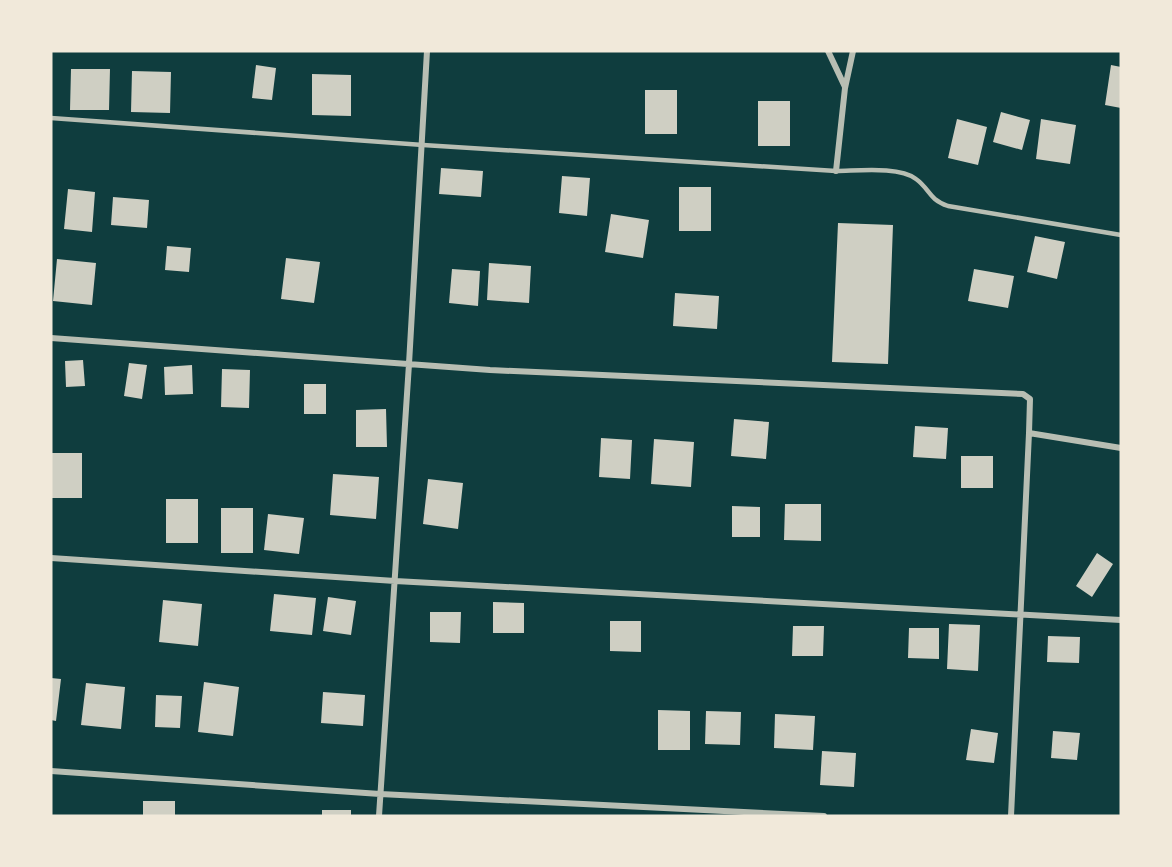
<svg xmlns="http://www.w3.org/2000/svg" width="1172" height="867" font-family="Mulish,sans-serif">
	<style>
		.building { fill: #cfcfc3 }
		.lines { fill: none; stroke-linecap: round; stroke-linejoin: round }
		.service { stroke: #b8beb3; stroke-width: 4.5 }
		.minor { stroke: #b8beb3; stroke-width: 6 }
	</style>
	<rect width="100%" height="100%" fill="#0f3d3e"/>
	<path class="building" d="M256,65l20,3 -4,32 -20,-2z
		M1111,65l10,2v41l-16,-3z
		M71,69h39l-1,41h-39z
		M132,71l39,1 -1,41 -39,-1z
		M312,74l39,1v41l-39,-1z
		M645,90h32v44h-32z
		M758,101h32v45h-32z
		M1001,112l29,8 -8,30 -29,-8z
		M957,119l30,8 -9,38 -30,-7z
		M1041,119l35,6 -6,39 -34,-5z
		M441,168l42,3 -2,26 -42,-3z
		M562,176l28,2 -3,38 -28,-3z
		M679,187h32v44h-32z
		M68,189l27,3 -3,40 -28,-3z
		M113,197l36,3 -2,28 -36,-3z
		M611,214l38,6 -6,38 -38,-6z
		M838,223l55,2 -5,139 -56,-2z
		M1035,236l30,6 -8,37 -30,-7z
		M167,246l24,2 -2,24 -24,-2z
		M286,258l34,4 -6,41 -33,-4z
		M57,259l39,4 -4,42 -39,-4z
		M489,263l42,3 -2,37 -42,-3z
		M452,269l28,2 -2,35 -29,-3z
		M974,269l40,7 -6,32 -40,-7z
		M675,293l44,3 -2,33 -44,-3z
		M83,360l2,26 -19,1 -1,-26z
		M129,363l18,2 -5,34 -18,-3z
		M192,365l1,29 -28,1 -1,-28z
		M222,369l28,1 -1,38 -28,-1z
		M304,384h22v30h-22z
		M386,409l1,38h-31v-37z
		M734,419l35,3 -3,37 -35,-3z
		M915,426l33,2 -2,31 -33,-2z
		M601,438l31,2 -2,39 -31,-2z
		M654,439l40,3 -3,45 -40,-3z
		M51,453h31v45h-31z
		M961,456h32v32h-32z
		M333,474l46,3 -3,42 -46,-4z
		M428,479l35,4 -5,46 -35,-5z
		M166,499h32v44h-32z
		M785,504h36v37l-37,-1z
		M732,506l28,1v30h-28z
		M221,508h32v45h-32z
		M268,514l36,4 -5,36 -35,-4z
		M1097,553l16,11 -21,33 -16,-11z
		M274,594l42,4 -4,37 -42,-4z
		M328,597l28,4 -5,34 -28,-4z
		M163,600l39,4 -4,42 -39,-4z
		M493,602l31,1v30h-31z
		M430,612h31l-1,31 -30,-1z
		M610,621h31v31l-31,-1z
		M949,624l31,1 -2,46 -31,-2z
		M793,626h31l-1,30h-31z
		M909,628h30v31l-31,-1z
		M1048,636l32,1 -1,26 -32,-1z
		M51,678l10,1 -5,42 -5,-1z
		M204,682l35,5 -6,49 -35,-4z
		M86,683l39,4 -4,42 -40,-4z
		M323,692l42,3 -2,31 -42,-3z
		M156,695l26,1 -2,32 -25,-1z
		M658,710l32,1v39h-32z
		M706,711l35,1 -1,33 -35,-1z
		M775,714l40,2 -2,34 -39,-2z
		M971,729l27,4 -4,30 -28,-3z
		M1053,731l27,2 -3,27 -26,-2z
		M822,751l34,2 -2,34 -34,-2z
		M143,801h32v15h-32z
		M322,810h29v6h-29z"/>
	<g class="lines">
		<path class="service" d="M51,118l372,27 413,26c21,0 63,-5 80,8 14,10 12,20 32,27l173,29"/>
		<path class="minor" d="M828,51l17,36
			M836,171l9,-83 8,-37
			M51,338l439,32 533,24 7,5 -1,34 -18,383
			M1029,433l92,15
			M51,558l344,23 726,39
			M51,771l329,23 444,22
			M379,816l30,-452 18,-313"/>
	</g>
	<rect width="1172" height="867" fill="none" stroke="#f1e9da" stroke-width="105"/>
</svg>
